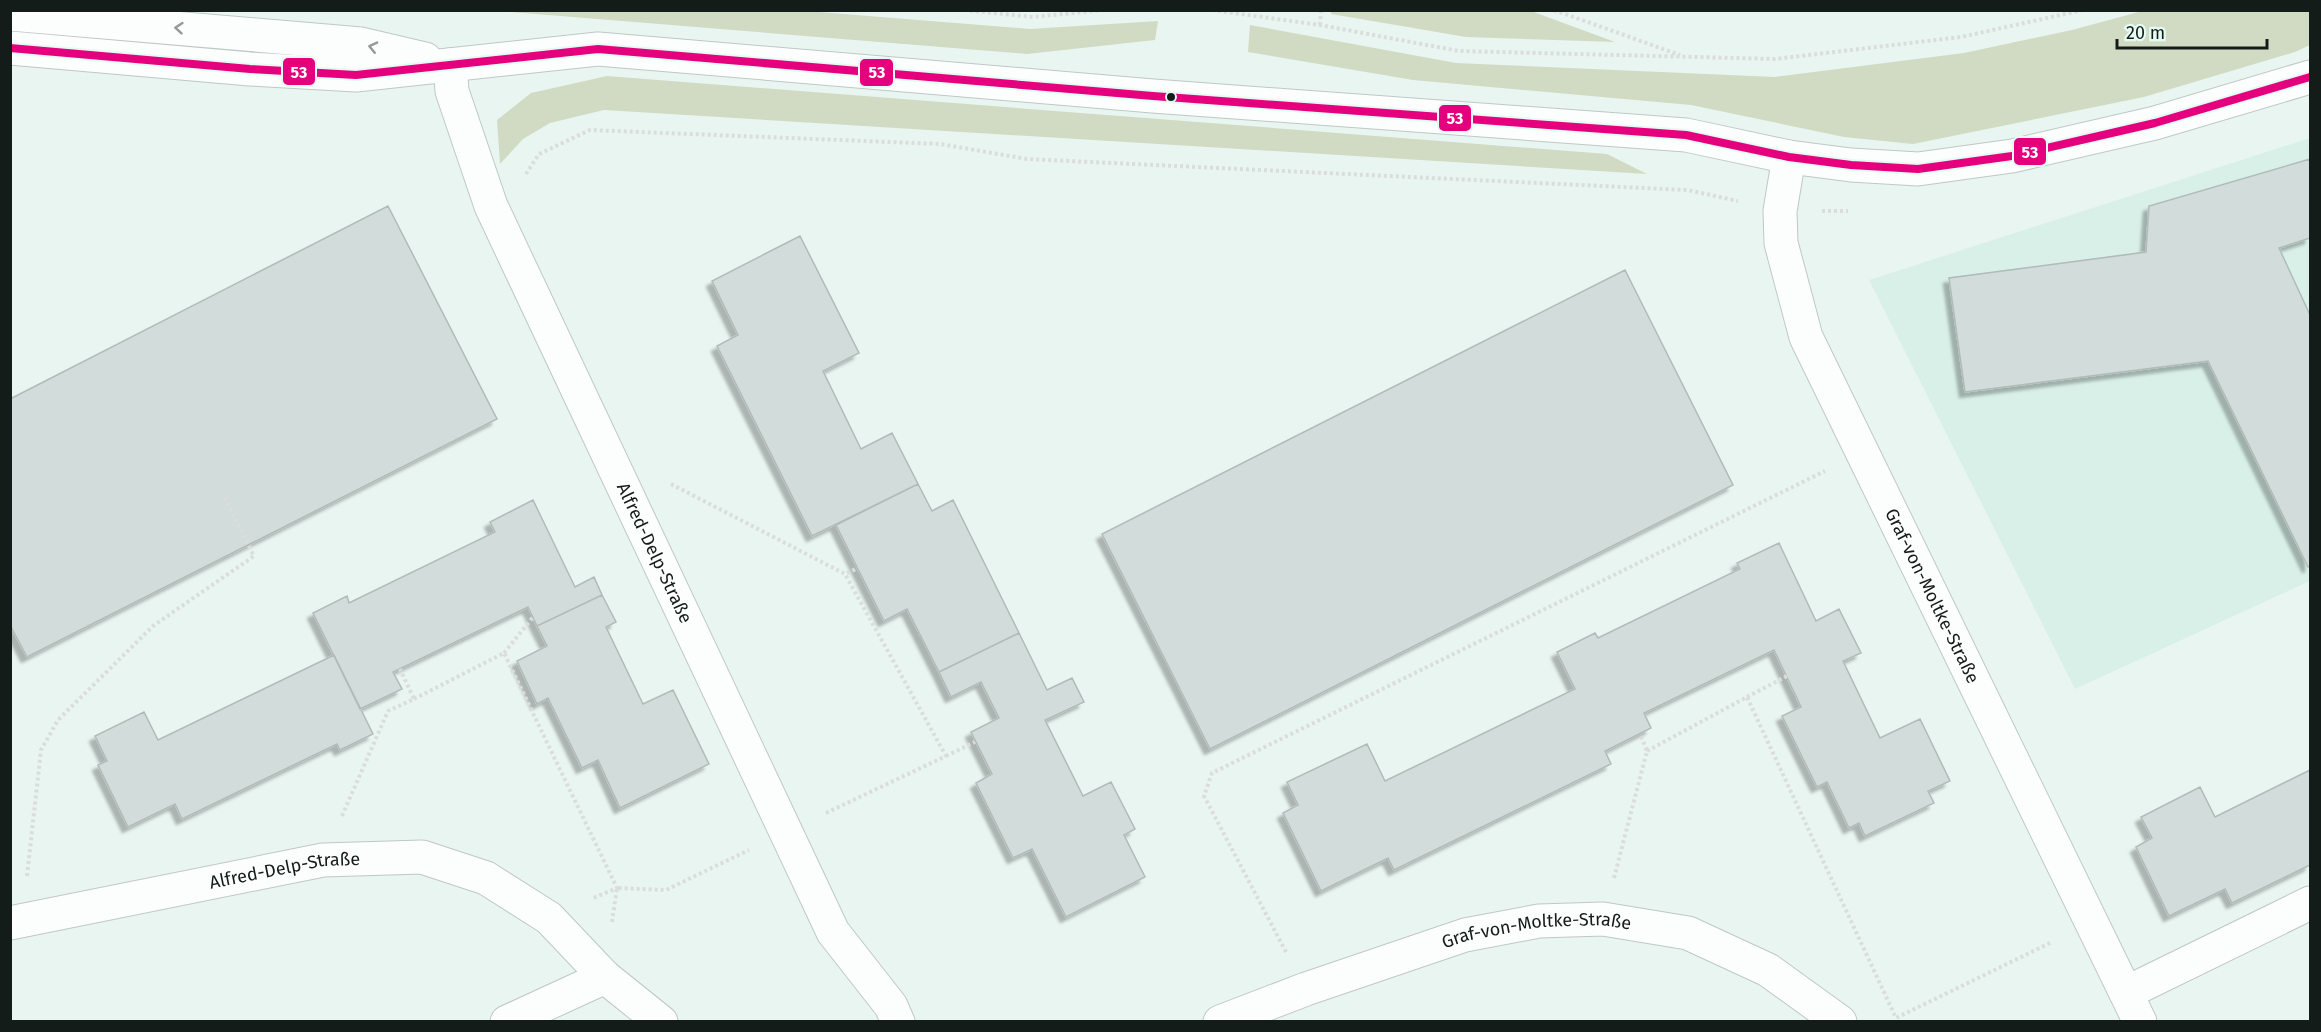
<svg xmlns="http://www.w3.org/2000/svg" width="2321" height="1032" font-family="'Fira Sans',sans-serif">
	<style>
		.built { fill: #d9f0e8 }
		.green { fill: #d1dbc4 }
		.building { fill: #d2dcda; stroke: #b1bbb9; stroke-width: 1.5; filter: url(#shadow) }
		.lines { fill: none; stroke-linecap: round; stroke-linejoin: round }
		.minor-casing { stroke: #bfc8c4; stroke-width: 35 }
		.path { stroke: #dadddc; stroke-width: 4; stroke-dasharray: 3 3; stroke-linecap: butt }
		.minor { stroke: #fcfefd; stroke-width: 33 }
		.bus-1-casing { stroke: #e4faf2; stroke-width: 12 }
		.bus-1 { stroke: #e5007d; stroke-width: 8 }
		.oneway { stroke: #949896 }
		.bus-dot { fill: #141c19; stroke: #e4faf2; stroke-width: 2 }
		.labels { text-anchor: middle; stroke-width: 5; stroke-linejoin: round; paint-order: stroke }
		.street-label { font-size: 18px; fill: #141c19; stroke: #e4faf2 }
		.line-badge { stroke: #e4faf2; stroke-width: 2 }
		.badge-label { font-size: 16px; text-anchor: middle; font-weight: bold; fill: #fff }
	</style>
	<defs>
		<filter id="shadow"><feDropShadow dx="-5.5" dy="5.5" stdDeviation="1.5" flood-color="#0004"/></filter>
	</defs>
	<rect width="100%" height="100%" fill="#e9f5f1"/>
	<path class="built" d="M2310,138v443l-235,108 -206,-409z"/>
	<path class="green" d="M794,10l236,19 128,-8 -3,19 -128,14 -527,-43z
		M1331,10l200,1 84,31 -149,-5 -135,-23z
		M2146,10l164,1v34l-15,7 -151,45 -231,47 -69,-7 -153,-32 -278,-25 -165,-28 2,-27 206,38 319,14 189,-24 108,-23z
		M607,76l1000,78 40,20 -1043,-64 -54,13 -27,16 -23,25 -3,-44 34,-27z"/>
	<path class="building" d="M2310,159v79l-31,10 31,67v251l-2,1 -100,-206 -243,31 -16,-114 197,-26 3,-46z
		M388,206l109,213 -470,238 -17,-32v-226z
		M800,236l59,117 -36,18 38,78 31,-16 26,51 -106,52 -95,-190 21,-11 -26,-54z
		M1625,270l108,215 -523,264 -108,-215z
		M918,484l14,27 21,-11 66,133 -80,39 -32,-63 -23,12 -48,-96z
		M533,500l42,87 19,-10 8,18 -65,31 -9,-19 -135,65 9,17 -42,20 -47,-96 34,-17 2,7 146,-71 -5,-10z
		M1779,543l37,78 23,-12 22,44 -18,8 37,77 40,-19 30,62 -22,10 6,12 -69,33 -6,-13 -10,5 -22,-46 -10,5 -35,-71 19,-9 -27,-57 -130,63 7,15 -46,23 6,13 -217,106 -6,-12 -67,33 -38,-78 15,-8 -11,-23 80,-38 18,37 190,-92 -18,-37 38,-19 3,5 142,-69 -3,-6z
		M602,595l14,27 -10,5 37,77 30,-14 36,74 -89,44 -22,-48 -16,8 -34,-70 -11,6 -20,-43 30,-15 -10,-20z
		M1019,633l28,57 25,-12 12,24 -39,18 38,76 28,-14 24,47 -11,6 21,42 -79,40 -34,-68 -19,9 -37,-75 16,-9 -21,-42 28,-14 -18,-36 -30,15 -12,-25z
		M334,655l39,79 -33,16 -3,-6 -155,75 -7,-15 -47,23 -30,-62 9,-4 -12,-25 49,-24 14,28z
		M2310,770v95l-78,38 -7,-14 -56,27 -33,-69 16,-9 -11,-21 59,-30 15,30z"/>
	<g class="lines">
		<g class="minor-casing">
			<g id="minor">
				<path d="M10,14l351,30 64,15"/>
				<path d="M10,48l240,21 106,6 242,-26 555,47 533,39 103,22 62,8 67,4 94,-13 143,-33 155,-46"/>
				<path id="s1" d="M450,65l2,26 39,115 342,726 58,74 7,16"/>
				<path id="s2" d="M1789,157l-9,54 1,32 25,94 334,685"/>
				<path id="s3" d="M10,923l313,-63 99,-3 64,21 63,40 56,59"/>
				<path d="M2126,993l184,-90"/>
				<path d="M507,1022l98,-45 56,45"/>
				<path id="s4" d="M1220,1022l86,-33 159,-54 74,-14 64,-2 85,14 80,37 72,52"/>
			</g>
		</g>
		<path class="path" d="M964,10l69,7 70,-7
			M1212,10l108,15 139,26 316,8 186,-22 122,-27
			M1554,10l126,45
			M1320,25l1,-15
			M526,174l13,-20 51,-24 350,14 87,15 660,31 51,11
			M1822,211h26
			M671,484l174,90 13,-6
			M504,653l29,-36
			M1747,697l40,-21
			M414,699l90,-46 113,235 -26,11
			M1647,751l100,-54 149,321 156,-76
			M946,756l29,-14
			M826,813l120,-57 -101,-182
			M342,816l46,-105 26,-12 -14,-30
			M27,876l14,-126 17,-30 95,-94 101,-70 -31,-62
			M1614,878l33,-127 -7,-17
			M612,922l5,-34 49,2 83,-40
			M1286,952l-82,-156 8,-23 613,-302"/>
		<use href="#minor" class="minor"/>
		<g class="bus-1-casing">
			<path id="bus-1" d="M10,48l240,21 106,6 242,-26 555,47 533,39 103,22 62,8 67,4 94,-13 143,-33 155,-46"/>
		</g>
		<use href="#bus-1" class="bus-1"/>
	</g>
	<defs><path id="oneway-chevron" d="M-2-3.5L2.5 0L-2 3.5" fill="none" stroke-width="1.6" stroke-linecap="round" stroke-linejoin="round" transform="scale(1.5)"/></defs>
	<g class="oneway">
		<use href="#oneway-chevron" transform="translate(179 28) rotate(-175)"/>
		<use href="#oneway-chevron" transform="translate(373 47) rotate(-167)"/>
	</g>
	<circle class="bus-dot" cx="1171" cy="97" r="5"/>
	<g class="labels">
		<g class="street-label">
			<text dy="6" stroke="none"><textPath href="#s1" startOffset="531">Alfred-Delp-Straße</textPath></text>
			<text dy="6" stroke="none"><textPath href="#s2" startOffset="472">Graf-von-Moltke-Straße</textPath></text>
			<text dy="6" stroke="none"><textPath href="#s3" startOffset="280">Alfred-Delp-Straße</textPath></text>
			<text dy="6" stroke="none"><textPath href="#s4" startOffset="332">Graf-von-Moltke-Straße</textPath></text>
		</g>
	</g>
	<g class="line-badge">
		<rect x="282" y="57" width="34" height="29" rx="6" fill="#e5007d"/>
		<rect x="859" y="58" width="35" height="29" rx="6" fill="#e5007d"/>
		<rect x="1438" y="104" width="34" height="28" rx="6" fill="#e5007d"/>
		<rect x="2013" y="137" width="34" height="29" rx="6" fill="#e5007d"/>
	</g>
	<g class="badge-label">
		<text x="299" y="78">53</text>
		<text x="877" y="78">53</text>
		<text x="1455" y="124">53</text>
		<text x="2030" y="158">53</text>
	</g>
	<rect width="2321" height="1032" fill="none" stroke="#141c19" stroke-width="24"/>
	<path d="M2117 39v9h150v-9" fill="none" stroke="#141c19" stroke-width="3"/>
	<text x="2126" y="39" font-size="18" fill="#141c19" stroke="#e4faf2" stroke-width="4.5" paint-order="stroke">20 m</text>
</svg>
